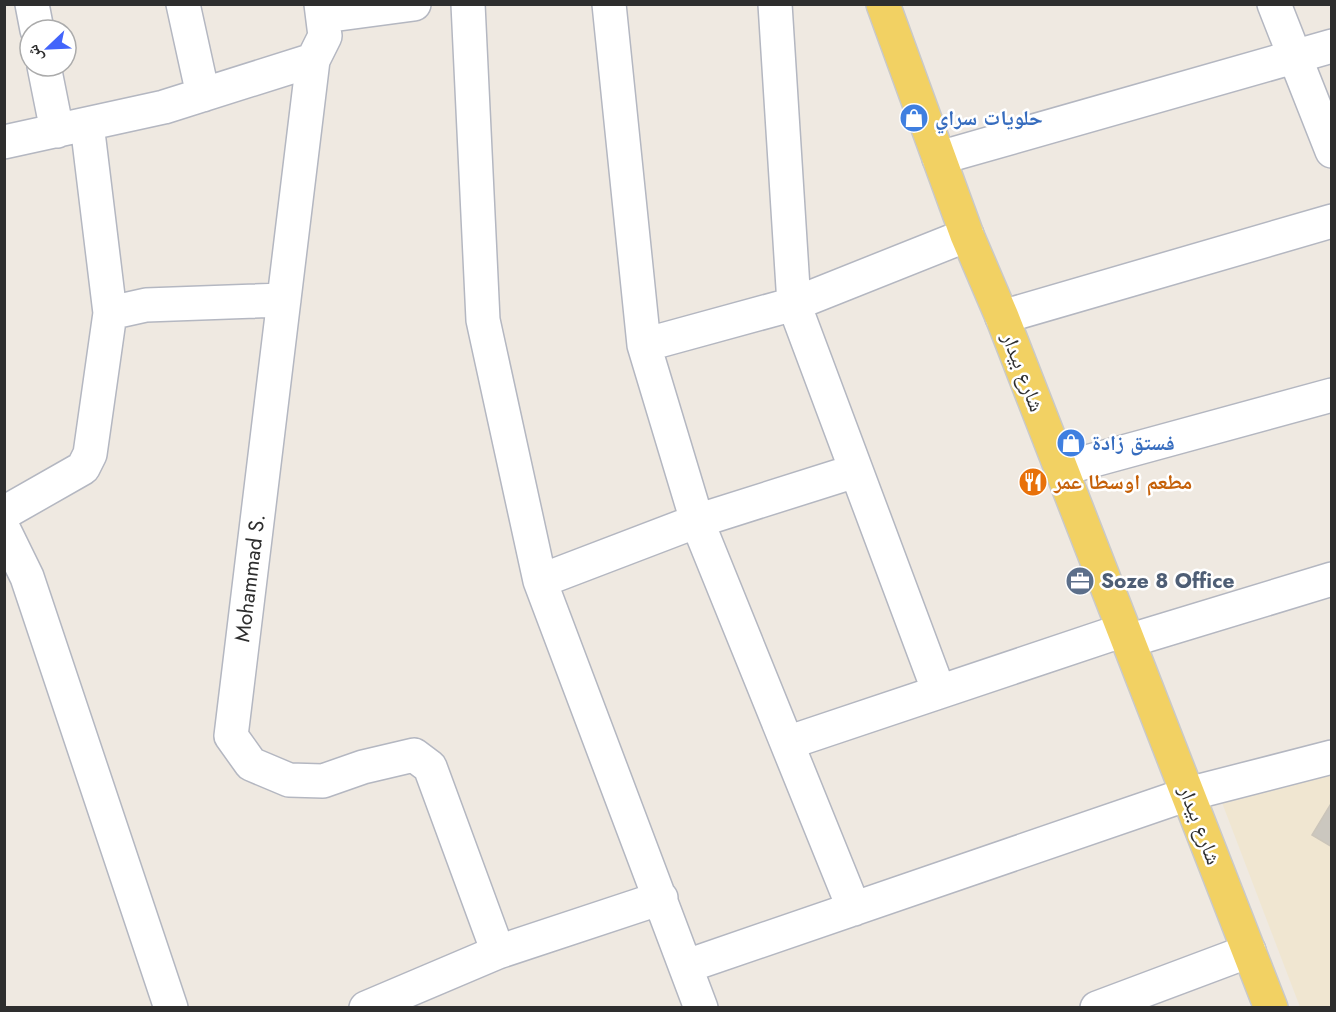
<svg xmlns="http://www.w3.org/2000/svg" width="1336" height="1012" font-family="Jost,'Noto Naskh Arabic',sans-serif">
	<style>
		.education { fill: #f0e6d1 }
		.building { fill: #cbc7bf; stroke: #cbc5ba; stroke-width: 1.5 }
		.lines { fill: none; stroke-linecap: round; stroke-linejoin: round }
		.minor-casing { stroke: #b4b7c1; stroke-width: 36 }
		.major-casing { stroke: #c9c9c9; stroke-width: 36 }
		.minor { stroke: #fff; stroke-width: 33 }
		.major { stroke: #f2d163; stroke-width: 33 }
		.labels { text-anchor: middle; stroke-width: 5; stroke-linejoin: round; paint-order: stroke }
		.shop-label { font-size: 21px; font-weight: bold; fill: #366cbe; stroke: #fff; text-anchor: start }
		.street-label { font-size: 21px; fill: #2e2e2e; stroke: #fff }
		.food-label { font-size: 21px; font-weight: bold; fill: #c56008; stroke: #fff; text-anchor: start }
		.service-label { font-size: 21px; font-weight: bold; fill: #4e5e75; stroke: #fff; text-anchor: start }
	</style>
	<rect width="100%" height="100%" fill="#efe9e1"/>
	<path class="education" d="M1331,771v236h-31l-79,-207z"/>
	<path class="building" d="M1332,802v45l-20,-12z"/>
	<g class="lines">
		<g class="minor-casing">
			<path id="minor" d="M32,4l5,26
				M183,4l20,91
				M321,4l4,32 -12,24 -82,676 20,28 38,16 34,1 40,-14 51,-12 16,12 68,185
				M468,4l15,316 57,261
				M609,4l35,341 53,176 157,388
				M775,4l19,300 145,388
				M1274,4l58,147
				M324,16l90,-12
				M44,66l13,65
				M87,124l23,189 36,-8 138,-5
				M4,142l160,-35 149,-47
				M939,158l393,-112
				M1002,317l330,-96
				M644,345l150,-41 173,-69
				M1061,469l271,-74
				M4,513l79,-45 7,-14 20,-141
				M4,530l23,47 144,431
				M1128,641l204,-62
				M787,743l337,-113
				M687,966l501,-172 144,-37
				M366,1008l132,-56 163,-54
				M701,1008l-161,-427 157,-60 158,-50
				M1097,1008l152,-57"/>
		</g>
		<g class="major-casing">
			<path id="major" d="M883,4l84,231 35,82 269,691"/>
		</g>
		<use href="#minor" class="minor"/>
		<use href="#major" class="major"/>
	</g>
	<defs>
		<g id="shop-disc" transform="scale(1.5)"><circle r="9.5" fill="#3f7fe0" stroke="#fff"/><path d="M-5-2.5h2.3a2.7 3.5 0 0 1 5.4 0H5L5.5 6h-11ZM-1.5-2.5h3a1.5 2.3 0 0 0-3 0Z" fill="#fff"/></g>
		<g id="restaurant-disc" transform="scale(1.5)"><circle r="9.5" fill="#e8710a" stroke="#fff"/><path d="M-5-6h1v4h1v-4h1v4h1v-4h1v5L-1.5 .5V6h-2V.5L-5-1ZM5-6V6H3V1.5H1.5Q1.5-4 5-6Z" fill="#fff"/></g>
		<g id="office-disc" transform="scale(1.5)"><circle r="9.5" fill="#5c6f8a" stroke="#fff"/><path d="M-6-3h4V-5.5h4V-3h4V5H-6ZM-1-4.5V-3h2v-1.5ZM-6 0V1H6V0Z" fill="#fff"/></g>
	</defs>
	<g fill-rule="evenodd">
		<use href="#shop-disc" x="914" y="118"/>
		<use href="#shop-disc" x="1071" y="443"/>
		<use href="#restaurant-disc" x="1033" y="482"/>
		<use href="#office-disc" x="1080" y="581"/>
	</g>
	<g class="labels">
		<g class="shop-label">
			<text x="935" y="125">حلويات سراي</text>
			<text x="1092" y="450">فستق زادة</text>
		</g>
		<g class="street-label">
			<text transform="translate(1023 372) rotate(69)" y="7">شارع بيدار</text>
			<text transform="translate(250 578) rotate(-83)" y="7">Mohammad S.</text>
			<text transform="translate(1200 825) rotate(69)" y="7">شارع بيدار</text>
		</g>
		<g class="food-label">
			<text x="1054" y="489">مطعم اوسطا عمر</text>
		</g>
		<g class="service-label">
			<text x="1101" y="588">Soze 8 Office</text>
		</g>
	</g>
	<rect width="1336" height="1012" fill="none" stroke="#2e2e2e" stroke-width="12"/>
	<g transform="translate(48 48) rotate(247)"><circle r="28" fill="#ffffff" stroke="#ababab" stroke-width="1.5"/>
	<path d="M0-4.5L10 22L0 15L-10 22Z" fill="#4264fb"/>
	<text y="-9" font-size="16" font-weight="bold" text-anchor="middle" fill="#2e2e2e">ش</text>
	</g>
</svg>
